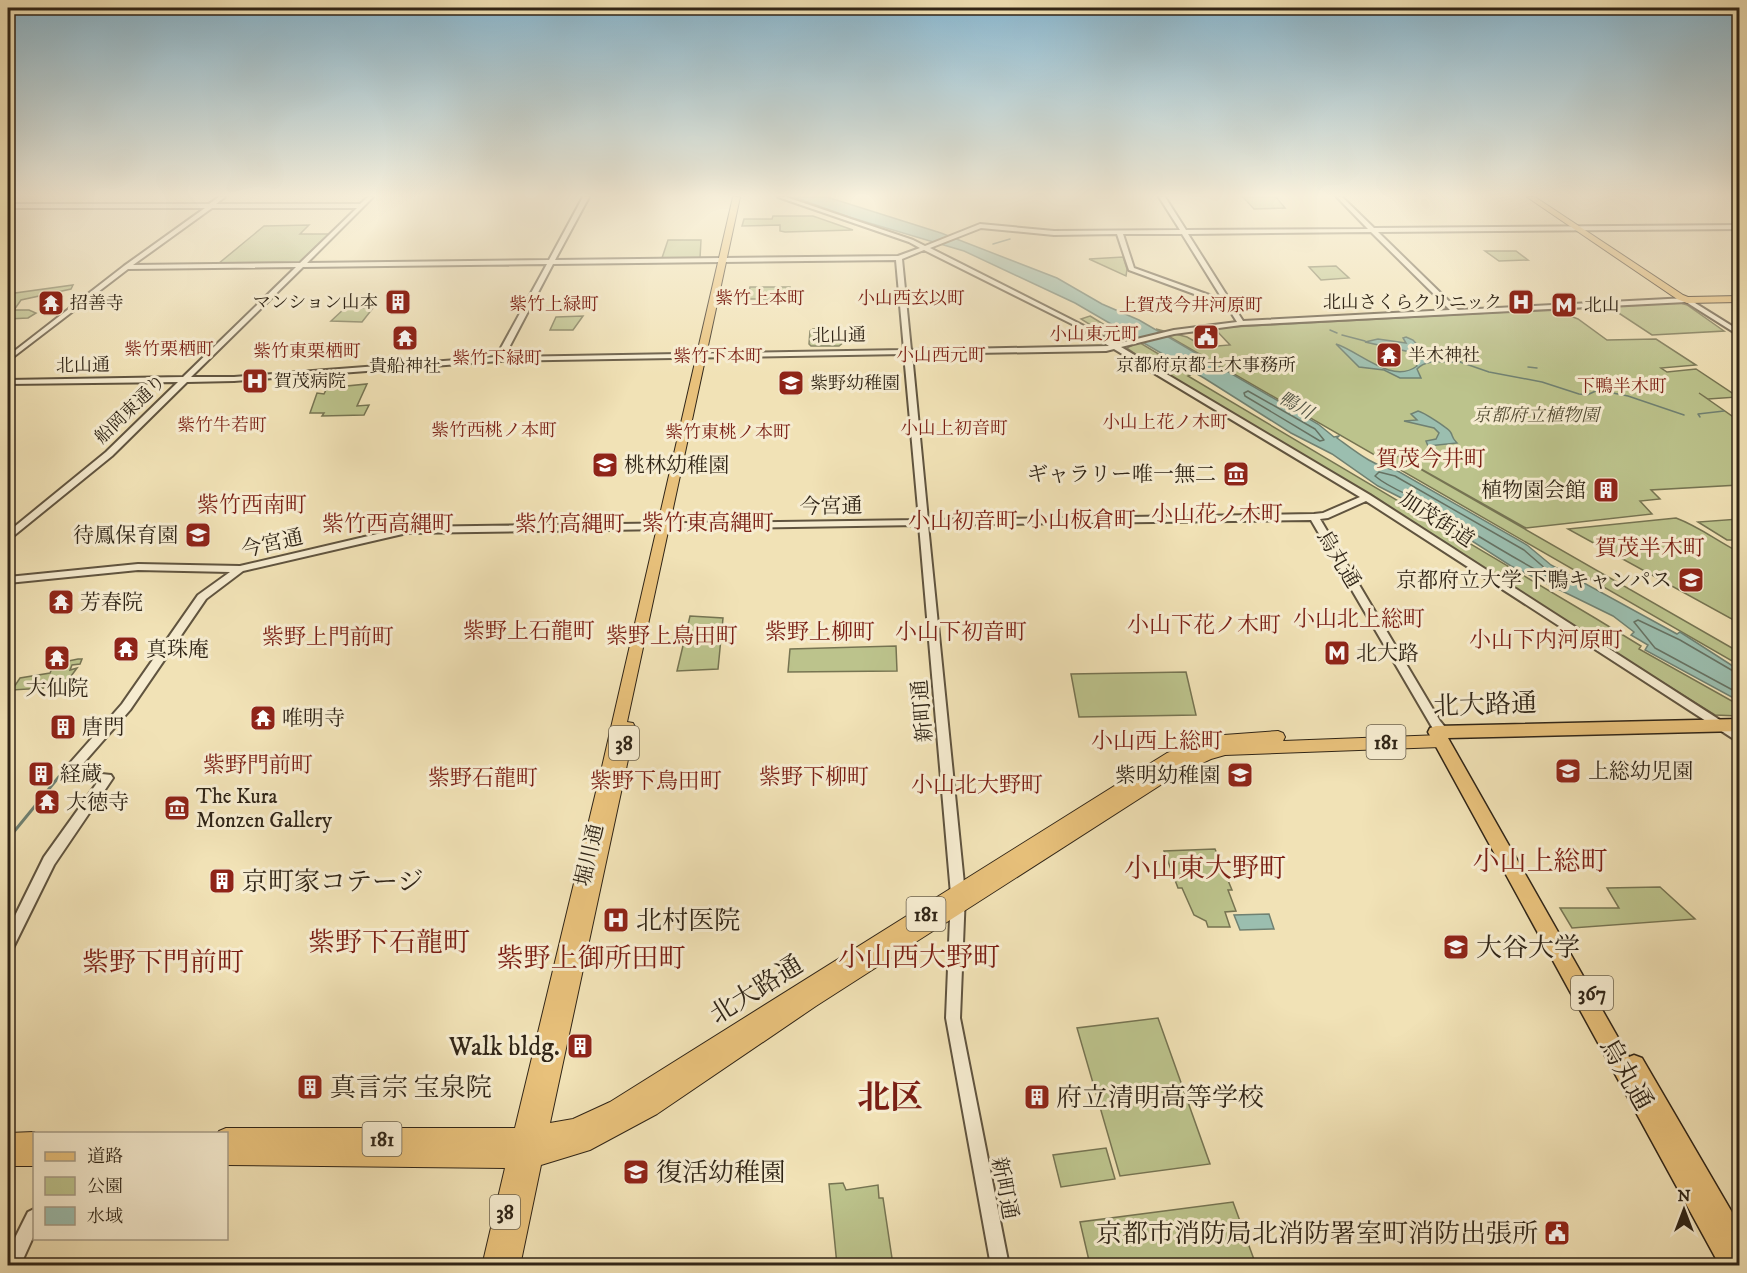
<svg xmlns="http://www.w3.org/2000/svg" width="1747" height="1273" font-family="'IM FELL DW Pica','Noto Serif JP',serif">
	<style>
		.green { fill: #bcc38c; stroke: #767452; stroke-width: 1.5 }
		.water { fill: #9bbeaf; stroke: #708172; stroke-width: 1.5 }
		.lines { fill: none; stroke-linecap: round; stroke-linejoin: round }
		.shore { stroke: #667263; stroke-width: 1.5 }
		.stream-far1 { stroke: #708172; stroke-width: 1.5 }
		.stream { stroke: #708172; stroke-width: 3 }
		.minor-casing { stroke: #60543f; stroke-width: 4 }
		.major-casing { stroke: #302517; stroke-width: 2 }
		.highway-casing { stroke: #302517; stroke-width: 3 }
		.minor { fill: #f6ecd0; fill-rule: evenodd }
		.major { fill: #e8c17b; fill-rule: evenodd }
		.highway { fill: #e8c17b; fill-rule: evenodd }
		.labels { text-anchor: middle; stroke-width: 6; stroke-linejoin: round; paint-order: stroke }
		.far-neighbourhood-label { font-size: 18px; fill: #7a1f14; stroke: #f6ecd0 }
		.far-poi-label { font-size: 18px; fill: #302517; stroke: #f6ecd0; text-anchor: start }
		.far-street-label { font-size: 18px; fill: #302517; stroke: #f6ecd0 }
		.far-water-label { font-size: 18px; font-style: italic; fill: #505345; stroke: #f6ecd0 }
		.far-park-label { font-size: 18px; font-style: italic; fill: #534c34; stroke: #f6ecd0 }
		.shield { fill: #f6ecd0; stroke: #6b614e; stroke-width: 1.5 }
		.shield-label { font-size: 20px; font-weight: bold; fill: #302517 }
		.poi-label { font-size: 21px; fill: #302517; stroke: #f6ecd0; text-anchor: start }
		.street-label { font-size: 21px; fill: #302517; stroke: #f6ecd0 }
		.neighbourhood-label { font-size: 22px; fill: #7a1f14; stroke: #f6ecd0 }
		.near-street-label { font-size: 26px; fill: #302517; stroke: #f6ecd0 }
		.near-poi-label { font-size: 26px; fill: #302517; stroke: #f6ecd0; text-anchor: start }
		.near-neighbourhood-label { font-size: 27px; fill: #7a1f14; stroke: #f6ecd0 }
		.near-district-label { font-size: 33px; font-weight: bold; fill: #7a1f14; stroke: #f6ecd0 }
	</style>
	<rect width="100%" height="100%" fill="#f1e2b6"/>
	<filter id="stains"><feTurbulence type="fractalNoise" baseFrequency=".00333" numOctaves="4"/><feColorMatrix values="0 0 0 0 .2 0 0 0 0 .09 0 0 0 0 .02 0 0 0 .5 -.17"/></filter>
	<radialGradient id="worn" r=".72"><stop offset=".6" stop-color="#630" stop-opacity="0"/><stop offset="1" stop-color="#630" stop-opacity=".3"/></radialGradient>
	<path class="green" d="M1243,197h33l9,11 -31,1z
		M773,216h40l40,14 -68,2 -5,-1v-6l-38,1 2,-7h28z
		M309,225l-9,9h30l-30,29 -82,1 46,-38z
		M668,240h33l-1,18h-38z
		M1485,251h31l12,9 -29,1z
		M1123,257l4,12 -1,7 -37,-17z
		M1336,266l13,12 -28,2 -12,-13z
		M73,285l-2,4 -50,11 -7,10h15l7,3 -8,5 -20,1v-25z
		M750,287h40l-1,12h-42z
		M1678,302l9,3 37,26 -72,4 -44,-29z
		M345,308h28l-11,14 -31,-1z
		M1563,309l5,3 -5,1 15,6 29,21 49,-1 40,26 -35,3 6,4 29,-3 42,28 -30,2 -9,-6 40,28v64l-88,5 9,9 -20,2 12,13 -126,14 -137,-77 350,201v13l-583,-336 31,8 18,10 25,-2 -16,-17z
		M583,316l-10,14h-23l6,-13z
		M1090,316l18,11 4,-1 80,48 -4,2 407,242 46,28 -2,3 100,56v11l-24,-1 -571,-355 -17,-12 4,-2 -9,-6 -6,1 -35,-22z
		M813,329h31v13l-5,4h-28l-2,-2 1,-13z
		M367,384l-10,22 12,-1 -5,10 -42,1 2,-3h-14l7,-20 7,1 3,-6z
		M1676,518c24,9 41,23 63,34v71l-171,-94z
		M1739,519v21h-12l-29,-18z
		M690,616l33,2 -5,51 -41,2z
		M896,646l1,25 -109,1 2,-23z
		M78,659h4l-2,5 -8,1 -2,5 7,-2 -14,19 -51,3 8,-12 30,-5 4,-9z
		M1186,672l10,43 -117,2 -8,-43z
		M1215,849l17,41h-4l8,21 -11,1 5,15h-22l-2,-6 -12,-6 -12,-27h-4l-14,-37z
		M1660,887l35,32 -123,9 -12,-20h59l-12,-20z
		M1158,1018l52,146 -90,12 -43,-148z
		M1106,1148l9,31 -54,8 -8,-32z
		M843,1183l3,7 32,-5 1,13h4l10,67h-56l-8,-81z
		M1233,1202l23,63h-166l-10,-43z"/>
	<path class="water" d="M794,197h33l114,36 116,45 45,26 37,16 179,104 16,13 5,-1 -2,2c18,13 37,29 59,32l131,75 24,20 126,69 3,-2 59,38v31l-94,-51 3,-5 -17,-10 3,-3 -21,-16 -102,-50 -92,-59 -41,-21 -46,-32 -41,-21 -87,-55 -129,-75 -111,-52 -115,-34z
		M1406,337l7,3 9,10 39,12c-14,2 -33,-5 -44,7l4,9h-21l-16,-8 -25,-3 -23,-23c23,7 56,41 81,22l-7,-14 -45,-10 13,-3 28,4 -3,-5z
		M1418,411c5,1 32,18 33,22 2,3 0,4 6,10l-29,3 -2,-5 10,-2 3,-6 -5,-5 -30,-7 13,-1 -6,-6z
		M1269,914l5,15 -34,1 -6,-15z"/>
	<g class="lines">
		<path class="shore" d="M1248,391l67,38 9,11 -4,1 -75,-45 -1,-3z
			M1379,472l16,4 129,74 23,20 21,10 1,4 -4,1c-49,-24 -94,-54 -141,-82 -16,-9 -35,-15 -49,-27z
			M1740,675l-60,-35 -42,-20 -4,2 21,26 85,46"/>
		<path class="stream-far1" d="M993,244l17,-5
			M1330,330l7,3
			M1342,335l23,6
			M1460,362l29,10 53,10 37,12 8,1 11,-5 30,6 56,19
			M1528,367l9,1
			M1700,417l-2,-3 26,-3"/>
		<path class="stream" d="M8,839l54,-66"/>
		<g class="minor-casing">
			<path id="minor" d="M219,197h6l-9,7h144l8,-7h5l-66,66 242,-3 34,-63h6l-34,63 343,-4 22,-8 -11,-6 -131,-45h8l127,43 12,6 55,-22 74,7 126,-1 -21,-33h6l21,33 182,-1 -31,-32h5l32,31 366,-3v4l-362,3 80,78 229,-12 53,33v5l-54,-34 -445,23 -67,9 -53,13 249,148 370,238v10l-374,-242 -38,17 -8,1 120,202 9,11 -2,3h-8l-7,-8 -121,-207 -383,5 37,369 -5,124 49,248h-18l-45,-248 5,-124 -32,-369 -512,8 -164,38 -37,28 -76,111 -50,57 12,6 19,2 2,3 -59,87 -41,83 -5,1v-19l36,-73 53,-74c-10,0 -24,-5 -29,-13l2,-7 52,-59 76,-109 32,-23 -92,-2 -130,13v-6l130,-13 102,2 167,-39 512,-7 -15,-166 -405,7 -265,20 -47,1 -75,74 -101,82 -3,1v-7l98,-80 72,-70 -170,2v-4l175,-3 113,-110 -168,2 -120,92v-5l116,-90 81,-58h-197v-4h201zM212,208h145l-57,55 -167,2zM981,228l73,7 63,-1 12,36 98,36 10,16 -63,8 -58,14 -32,-18 -154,-78zM1371,232l79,78 -207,11 -55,-87zM1123,234h59l41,66 -89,-32zM924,250l156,78 29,18 -198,4 -9,-91zM896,260l8,90 -400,7 49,-93zM547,264l-51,93 -262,20h-43l112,-110zM1114,349l246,148 -37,16 -9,1 -386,6 -16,-166 194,-3z
				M34,1209v26l-14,31h-12v-14l20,-40z"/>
		</g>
		<g class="major-casing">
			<path id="major" d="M733,197h7l-113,525 6,1 2,4 -85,396 23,-4 37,-17 557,-349 43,-17 68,-5 5,2 2,4 -2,4 158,-6 5,2 3,4 -3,4 -5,2 -216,8 -14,4 -38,18 -357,229 -159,108 -67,36 -49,15 -21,101h-38l23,-98 -279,-3v-31h-9l2,-3 7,-3h289l87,-361z
				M1527,197h8l148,98 5,2 52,-1v6l-53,1 -10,-4z
				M34,1132l2,2h-2v32h-26v-33z"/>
		</g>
		<g class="highway-casing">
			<path id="highway" d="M1740,719v12l-292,7 181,319 5,-2 8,3 98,168v40h-20l-292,-534 2,-4 6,-2z"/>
		</g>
		<use href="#minor" class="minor"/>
		<use href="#major" class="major"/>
		<use href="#highway" class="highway"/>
	</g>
	<linearGradient id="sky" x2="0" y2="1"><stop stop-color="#89b8d1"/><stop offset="0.52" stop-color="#f9f2de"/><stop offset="1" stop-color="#f9f2de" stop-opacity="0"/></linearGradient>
	<rect width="1747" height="376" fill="url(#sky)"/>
	<defs>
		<g id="building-square" transform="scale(1.35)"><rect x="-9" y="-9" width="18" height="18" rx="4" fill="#8f2418" stroke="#f6ecd0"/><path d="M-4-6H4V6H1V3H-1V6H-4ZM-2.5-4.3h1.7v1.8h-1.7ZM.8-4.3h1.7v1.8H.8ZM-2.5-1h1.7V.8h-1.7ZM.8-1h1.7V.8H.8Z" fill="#fff"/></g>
		<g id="hospital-square" transform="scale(1.35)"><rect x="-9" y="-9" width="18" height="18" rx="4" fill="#8f2418" stroke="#f6ecd0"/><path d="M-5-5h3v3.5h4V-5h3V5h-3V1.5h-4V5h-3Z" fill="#fff"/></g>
		<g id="temple-square" transform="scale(1.35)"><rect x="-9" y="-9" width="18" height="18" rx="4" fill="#8f2418" stroke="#f6ecd0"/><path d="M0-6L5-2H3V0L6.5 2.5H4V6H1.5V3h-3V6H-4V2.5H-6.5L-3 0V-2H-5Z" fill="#fff"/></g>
		<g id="metro-square" transform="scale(1.35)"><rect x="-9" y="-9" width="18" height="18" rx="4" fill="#8f2418" stroke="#f6ecd0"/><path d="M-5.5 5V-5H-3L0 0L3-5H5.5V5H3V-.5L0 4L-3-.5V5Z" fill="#fff"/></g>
		<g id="civic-square" transform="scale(1.35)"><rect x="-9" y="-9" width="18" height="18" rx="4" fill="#8f2418" stroke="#f6ecd0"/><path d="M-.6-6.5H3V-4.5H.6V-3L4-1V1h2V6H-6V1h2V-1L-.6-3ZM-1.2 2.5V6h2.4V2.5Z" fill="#fff"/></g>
		<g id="school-square" transform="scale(1.35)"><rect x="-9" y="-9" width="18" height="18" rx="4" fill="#8f2418" stroke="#f6ecd0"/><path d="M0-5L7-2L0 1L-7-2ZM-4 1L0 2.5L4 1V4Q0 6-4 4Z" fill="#fff"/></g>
		<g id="museum-square" transform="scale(1.35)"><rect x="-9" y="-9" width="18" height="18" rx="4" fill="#8f2418" stroke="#f6ecd0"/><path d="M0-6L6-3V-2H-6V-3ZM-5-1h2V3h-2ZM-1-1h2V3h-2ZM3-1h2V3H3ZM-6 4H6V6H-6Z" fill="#fff"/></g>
		<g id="university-square" transform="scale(1.35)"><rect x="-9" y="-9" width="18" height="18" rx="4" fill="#8f2418" stroke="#f6ecd0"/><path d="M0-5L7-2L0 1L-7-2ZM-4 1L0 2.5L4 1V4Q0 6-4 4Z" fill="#fff"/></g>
	</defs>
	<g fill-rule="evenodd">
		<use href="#building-square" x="398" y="302"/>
		<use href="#hospital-square" x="1521" y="302"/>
		<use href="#temple-square" x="51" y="303"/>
		<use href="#metro-square" x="1564" y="305"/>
		<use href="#civic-square" x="1206" y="337"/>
		<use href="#temple-square" x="405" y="338"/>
		<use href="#temple-square" x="1389" y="355"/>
		<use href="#hospital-square" x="255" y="381"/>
		<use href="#school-square" x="791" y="383"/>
		<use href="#school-square" x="605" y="465"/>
		<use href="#museum-square" x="1236" y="474"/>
		<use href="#building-square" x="1606" y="490"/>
		<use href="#school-square" x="198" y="535"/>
		<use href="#university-square" x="1691" y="580"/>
		<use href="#temple-square" x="61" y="602"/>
		<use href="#temple-square" x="126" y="649"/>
		<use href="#metro-square" x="1337" y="653"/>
		<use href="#temple-square" x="57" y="658"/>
		<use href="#temple-square" x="263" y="718"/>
		<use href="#building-square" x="63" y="727"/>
		<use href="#school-square" x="1568" y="771"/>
		<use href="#building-square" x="41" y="774"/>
		<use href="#school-square" x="1240" y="775"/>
		<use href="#temple-square" x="47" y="802"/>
		<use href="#museum-square" x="177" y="808"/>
		<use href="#building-square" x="222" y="881"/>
		<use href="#hospital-square" x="616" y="920"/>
		<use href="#university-square" x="1456" y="947"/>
		<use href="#building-square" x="580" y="1046"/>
		<use href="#building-square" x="310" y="1087"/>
		<use href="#building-square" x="1037" y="1097"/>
		<use href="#school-square" x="636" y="1172"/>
		<use href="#civic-square" x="1557" y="1233"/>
	</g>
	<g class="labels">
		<g class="far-neighbourhood-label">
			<text x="760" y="304">紫竹上本町</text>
			<text x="911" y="304">小山西玄以町</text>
			<text x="554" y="310">紫竹上緑町</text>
			<text x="1191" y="311">上賀茂今井河原町</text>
			<text x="1094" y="340">小山東元町</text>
			<text x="169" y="355">紫竹栗栖町</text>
			<text x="307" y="357">紫竹東栗栖町</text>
			<text x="941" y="361">小山西元町</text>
			<text x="718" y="362">紫竹下本町</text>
			<text x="497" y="364">紫竹下緑町</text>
			<text x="1622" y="392">下鴨半木町</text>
			<text x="1165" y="428">小山上花ノ木町</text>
			<text x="222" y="431">紫竹牛若町</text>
			<text x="954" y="434">小山上初音町</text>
			<text x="494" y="436">紫竹西桃ノ本町</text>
			<text x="728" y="438">紫竹東桃ノ本町</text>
		</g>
		<g class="far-poi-label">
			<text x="378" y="308" text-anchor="end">マンション山本</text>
			<text x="1502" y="308" text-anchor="end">北山さくらクリニック</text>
			<text x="70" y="309">招善寺</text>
			<text x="1584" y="311">北山</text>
			<text x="1408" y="361">半木神社</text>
			<text x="1206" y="371" text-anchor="middle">京都府京都土木事務所</text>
			<text x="405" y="372" text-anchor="middle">貴船神社</text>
			<text x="274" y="387">賀茂病院</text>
			<text x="810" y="389">紫野幼稚園</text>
		</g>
		<g class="far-street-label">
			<text transform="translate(839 335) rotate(-1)" y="6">北山通</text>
			<text transform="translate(83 365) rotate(-1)" y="6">北山通</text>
			<text transform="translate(130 409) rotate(-44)" y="6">船岡東通り</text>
		</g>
		<g class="far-water-label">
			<text transform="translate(1296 405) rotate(30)" y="6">鴨川</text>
		</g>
		<g class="far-park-label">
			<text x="1536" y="421">京都府立植物園</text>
		</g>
		<g class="shield">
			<rect x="1366.5" y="725" width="39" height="34" rx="4.5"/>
			<rect x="609" y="726" width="30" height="34" rx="4.5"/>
			<rect x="906.5" y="897" width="39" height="34" rx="4.5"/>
			<rect x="1571" y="976" width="42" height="34" rx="4.5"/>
			<rect x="362.5" y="1122" width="39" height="34" rx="4.5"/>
			<rect x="490" y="1195" width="30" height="34" rx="4.5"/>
		</g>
		<g class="shield-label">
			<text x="1386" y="749">181</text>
			<text x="624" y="750">38</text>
			<text x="926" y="921">181</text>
			<text x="1592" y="1000">367</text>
			<text x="382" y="1146">181</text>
			<text x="505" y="1219">38</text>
		</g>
		<g class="poi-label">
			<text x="624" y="472">桃林幼稚園</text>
			<text x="1216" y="481" text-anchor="end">ギャラリー唯一無二</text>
			<text x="1586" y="497" text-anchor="end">植物園会館</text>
			<text x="178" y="542" text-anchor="end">待鳳保育園</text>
			<text x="1672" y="587" text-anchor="end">京都府立大学 下鴨キャンパス</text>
			<text x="80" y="609">芳春院</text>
			<text x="146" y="656">真珠庵</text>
			<text x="1356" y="660">北大路</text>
			<text x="57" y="695" text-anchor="middle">大仙院</text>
			<text x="282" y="725">唯明寺</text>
			<text x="82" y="734">唐門</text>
			<text x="1588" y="778">上総幼児園</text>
			<text x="60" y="781">経蔵</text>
			<text x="1220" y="782" text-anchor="end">紫明幼稚園</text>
			<text x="196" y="803">The Kura<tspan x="196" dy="24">Monzen Gallery</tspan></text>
			<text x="66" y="809">大徳寺</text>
		</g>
		<g class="street-label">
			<text transform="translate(831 506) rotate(-1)" y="7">今宮通</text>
			<text transform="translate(1437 519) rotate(33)" y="7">加茂街道</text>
			<text transform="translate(272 543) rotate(-13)" y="7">今宮通</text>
			<text transform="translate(1339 559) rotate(59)" y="7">烏丸通</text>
			<text transform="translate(922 711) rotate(-95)" y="7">新町通</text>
			<text transform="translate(589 855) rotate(-77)" y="7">堀川通</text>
			<text transform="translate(1005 1188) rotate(79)" y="7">新町通</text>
		</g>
		<g class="neighbourhood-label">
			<text x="1431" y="466">賀茂今井町</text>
			<text x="252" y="512">紫竹西南町</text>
			<text x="1217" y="521">小山花ノ木町</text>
			<text x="1081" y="527">小山板倉町</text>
			<text x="963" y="528">小山初音町</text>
			<text x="708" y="530">紫竹東高縄町</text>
			<text x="388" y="531">紫竹西高縄町</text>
			<text x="570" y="531">紫竹高縄町</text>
			<text x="1650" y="555">賀茂半木町</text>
			<text x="1359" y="626">小山北上総町</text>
			<text x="1204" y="632">小山下花ノ木町</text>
			<text x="529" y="638">紫野上石龍町</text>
			<text x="820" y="639">紫野上柳町</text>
			<text x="961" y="639">小山下初音町</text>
			<text x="672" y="643">紫野上鳥田町</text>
			<text x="328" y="644">紫野上門前町</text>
			<text x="1546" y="647">小山下内河原町</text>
			<text x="1157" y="748">小山西上総町</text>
			<text x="258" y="772">紫野門前町</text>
			<text x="814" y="784">紫野下柳町</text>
			<text x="483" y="785">紫野石龍町</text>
			<text x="656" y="788">紫野下鳥田町</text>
			<text x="977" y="792">小山北大野町</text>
		</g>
		<g class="near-street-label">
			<text transform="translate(1485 704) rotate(-2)" y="9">北大路通</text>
			<text transform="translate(756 989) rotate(-32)" y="9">北大路通</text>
			<text transform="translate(1627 1074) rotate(60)" y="9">烏丸通</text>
		</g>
		<g class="near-poi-label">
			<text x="242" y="890">京町家コテージ</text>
			<text x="636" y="929">北村医院</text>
			<text x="1476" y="956">大谷大学</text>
			<text x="560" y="1055" text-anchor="end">Walk bldg.</text>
			<text x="330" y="1096">真言宗 宝泉院</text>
			<text x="1056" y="1106">府立清明高等学校</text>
			<text x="656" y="1181">復活幼稚園</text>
			<text x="1538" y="1242" text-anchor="end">京都市消防局北消防署室町消防出張所</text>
		</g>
		<g class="near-neighbourhood-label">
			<text x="1540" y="870">小山上総町</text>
			<text x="1205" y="877">小山東大野町</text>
			<text x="389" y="951">紫野下石龍町</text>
			<text x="919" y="966">小山西大野町</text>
			<text x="591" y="967">紫野上御所田町</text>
			<text x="163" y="971">紫野下門前町</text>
		</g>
		<g class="near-district-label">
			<text x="890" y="1108">北区</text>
		</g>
	</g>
	<rect width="1747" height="1273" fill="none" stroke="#f1e2b6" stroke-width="30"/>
	<rect x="9" y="9" width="1729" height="1255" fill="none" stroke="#302517" stroke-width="3"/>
	<rect x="15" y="15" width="1717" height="1243" fill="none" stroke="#302517" stroke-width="1.5"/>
	<rect x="33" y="1132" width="195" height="108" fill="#f6ecd0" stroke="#a79c86" stroke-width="1.5"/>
	<rect x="45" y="1152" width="30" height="9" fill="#e8c17b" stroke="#a79c86" stroke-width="1.5"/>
	<text x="87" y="1162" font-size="18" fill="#302517">道路</text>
	<rect x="45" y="1177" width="30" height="18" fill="#bcc38c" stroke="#a79c86" stroke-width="1.5"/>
	<text x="87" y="1192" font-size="18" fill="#302517">公園</text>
	<rect x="45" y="1207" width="30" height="18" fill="#9bbeaf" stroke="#a79c86" stroke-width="1.5"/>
	<text x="87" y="1222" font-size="18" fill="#302517">水域</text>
	<g transform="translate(1684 1210)" stroke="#f6ecd0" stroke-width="4.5" paint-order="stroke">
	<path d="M0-4.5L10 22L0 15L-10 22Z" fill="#302517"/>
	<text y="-9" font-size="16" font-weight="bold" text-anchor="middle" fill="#302517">N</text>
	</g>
	<rect width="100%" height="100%" filter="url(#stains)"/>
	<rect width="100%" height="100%" fill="url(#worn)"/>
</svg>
